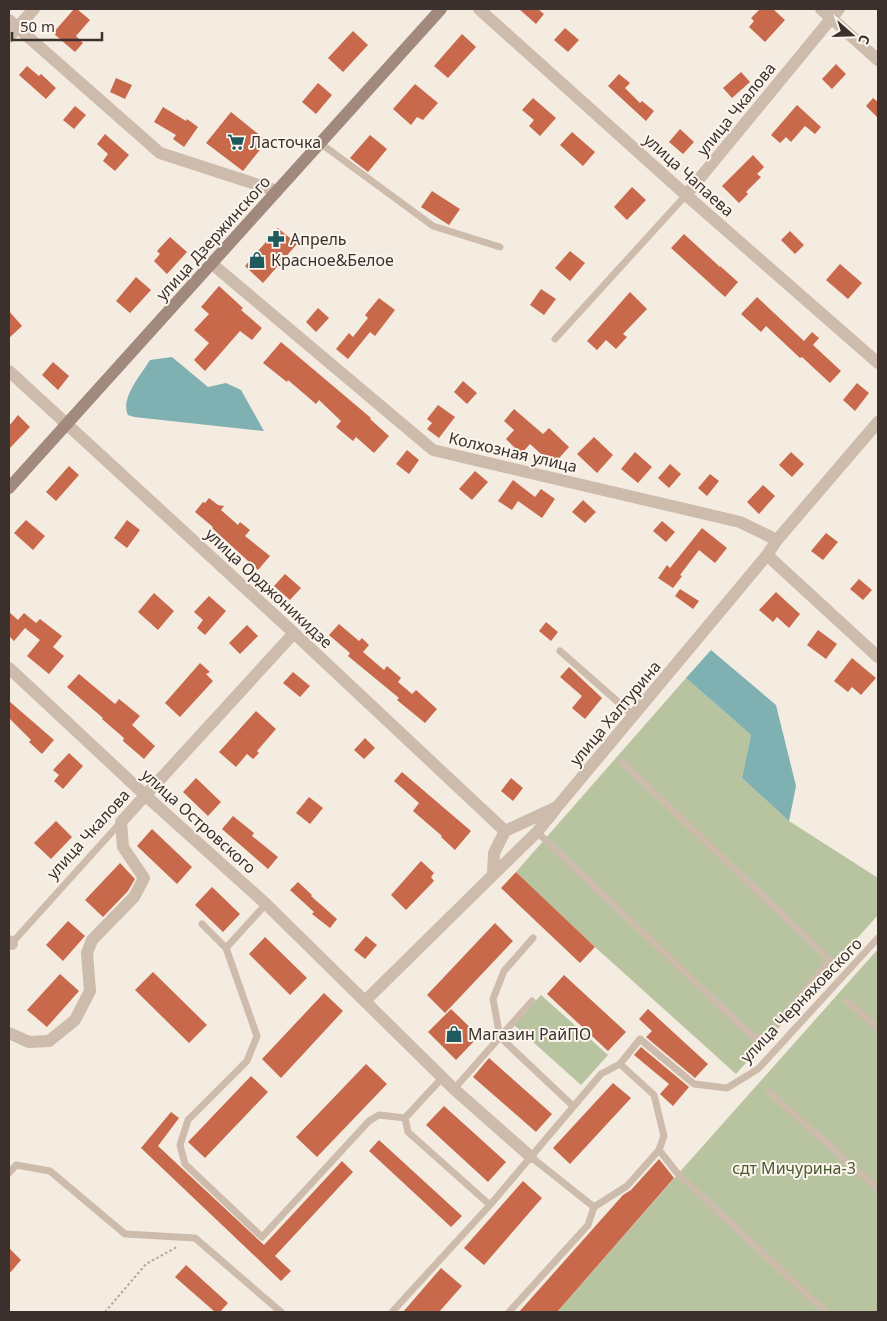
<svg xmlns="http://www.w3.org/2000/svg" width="887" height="1321" font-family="'Noto Sans',sans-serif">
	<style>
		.green { fill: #b8c4a0 }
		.water { fill: #7fb0b2 }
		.building { fill: #c8694b }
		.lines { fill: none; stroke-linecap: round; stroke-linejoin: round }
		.path { stroke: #b9a596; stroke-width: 2; stroke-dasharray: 2.5 2.5; stroke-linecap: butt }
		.lane { stroke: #cdbbac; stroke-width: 7 }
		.street { stroke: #cdbbac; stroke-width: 12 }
		.secondary { stroke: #a18a7d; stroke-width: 12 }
		.labels { text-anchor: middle; stroke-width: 4; stroke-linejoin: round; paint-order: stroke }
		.street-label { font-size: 16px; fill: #3b302b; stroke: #fbf5ee }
		.poi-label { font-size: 16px; fill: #3b302b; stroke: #fbf5ee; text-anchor: start }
		.park-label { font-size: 16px; fill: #4a5a2e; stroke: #fbf5ee }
	</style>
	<rect width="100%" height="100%" fill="#f4ebe1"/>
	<path class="green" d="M686,678l65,57 -9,43 47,43 89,57v37l-142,159 -141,-127 -79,-75z
		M878,949v363h-321l121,-138z
		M541,995l67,60 -27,30 -67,-60z"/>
	<path class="water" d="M172,357l36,30 18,-4 15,7 23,41 -130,-14 -6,-2c-8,-17 13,-40 22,-55z
		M711,650l65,55 20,81 -7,35 -47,-43 9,-43 -65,-57z"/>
	<path class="building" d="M74,9h3l13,11 -14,16 7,7 -8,9 -22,-19z
		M519,9h19l6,5 -8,10z
		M760,9h13l12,11 -20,22 -16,-15 5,-6 -3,-3z
		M565,28l14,12 -11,12 -14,-12z
		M353,31l15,14 -25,27 -15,-14z
		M462,34l14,13 -28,31 -14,-12z
		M836,64l10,10 -14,15 -10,-10z
		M27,66l12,10 2,-2 15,14 -10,11 -27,-24z
		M741,72l9,10 -18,16 -9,-10z
		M619,74l11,9 -5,5 15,15 2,-2 12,10 -8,10 -38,-35z
		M116,78l16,7 -7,14 -15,-7z
		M318,83l14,12 -16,19 -14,-12z
		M415,84l23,19 -15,17 -6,-3 -6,8 -18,-16z
		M533,98l23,20 -16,18 -11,-10 5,-6 -12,-10z
		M873,98l5,4v16l-12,-12z
		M797,105l24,22 -6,7 -10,-8 -14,16 -5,-5 -6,6 -9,-8z
		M75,106l11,9 -12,14 -11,-9z
		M163,107l23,14 1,-2 11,8 -14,20 -11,-8 3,-4 -22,-13z
		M231,112l36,29 -24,30 -37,-28z
		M680,129l14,13 -11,12 -14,-12z
		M572,132l23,20 -12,14 -23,-21z
		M105,134l24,21 -14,16 -12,-10 5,-7 -11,-10z
		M370,135l17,14 -19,23 -18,-14z
		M753,155l11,12 -7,7 4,3 -15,15 2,2 -9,9 -17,-17z
		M632,187l14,13 -19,20 -13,-13z
		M432,191l28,18 -11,16 -28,-18z
		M278,228l19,16 -34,39 -18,-17z
		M790,231l14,14 -9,9 -14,-14z
		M684,234l36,33v-1l18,16 -13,15 -54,-49z
		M170,237l17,15 -20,22 -13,-13 6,-7 -3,-3z
		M570,251l15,12 -15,18 -15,-13z
		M840,264l22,19 -14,16 -22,-19z
		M136,277l15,13 -21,23 -14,-12z
		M219,286l24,22 -2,2 21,18 -10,12 -12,-9 -35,40 -11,-11 15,-17 -15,-13 15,-16 -8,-7z
		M541,289l15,10 -12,16 -14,-10z
		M630,292l17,17 -24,25 4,3 -11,12 -10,-9 -9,10 -10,-9z
		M757,297l47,44 8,-9 7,6 -6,7 28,26 -11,12 -28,-26 -2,1 -34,-32 -5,6 -20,-18z
		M379,298l16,12 -20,26 -5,-4 -22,27 -12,-10 13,-16 4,4 15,-19 -3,-3z
		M318,308l11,10 -13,14 -10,-10z
		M9,311l13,15 -13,12z
		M281,342l90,76 -1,1 19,17 -15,17 -18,-16 -3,4 -17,-14 5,-6 -22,-21 -3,4 -28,-24 -1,2 -24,-19z
		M53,362l16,14 -11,14 -16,-15z
		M463,381l14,12 -10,11 -13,-12z
		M857,383l12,10 -14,18 -12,-11z
		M438,405l17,12 -16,21 -12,-9 5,-6 -5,-4z
		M514,409l29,25 6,-6 20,19 -16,18 -23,-21 -9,10 -15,-15 8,-9 -10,-9z
		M18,415l12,12 -21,22v-23z
		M594,437l19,18 -16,18 -20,-19z
		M407,450l12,10 -10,14 -13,-10z
		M635,452l17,15 -14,16 -17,-14z
		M791,452l13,12 -12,13 -13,-12z
		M670,464l11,10 -12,14 -11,-10z
		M69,466l10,9 -23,26 -10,-9z
		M475,471l13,11 -16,18 -13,-11z
		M710,474l9,7 -12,15 -9,-8z
		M513,480l22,17 6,-8 14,10 -13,19 -24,-17 -6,9 -14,-9z
		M763,485l12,11 -16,18 -12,-12z
		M209,498l9,7 6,1 -3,4 17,15 2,-3 10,8 -5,6 25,20 -12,14 -46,-42 1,-1 -18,-15 8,-10 2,1z
		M583,500l13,12 -11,11 -13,-11z
		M26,520l19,16 -12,14 -19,-17z
		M127,520l13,10 -13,18 -13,-10z
		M662,521l13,11 -9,10 -13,-11z
		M702,528l25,20 -12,15 -16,-13 -19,25 2,1 -9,12 -15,-10 9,-13 3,3z
		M826,533l12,9 -15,18 -12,-9z
		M285,574l16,14 -11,12 -16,-14z
		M859,579l13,11 -9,10 -13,-11z
		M680,589l19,12 -6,8 -18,-13z
		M776,592l24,22 -11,14 -12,-11 -4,5 -14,-12z
		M154,593l20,18 -16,19 -20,-18z
		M209,596l17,15 -21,24 -8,-7 6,-8 -9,-8z
		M9,612l9,8 6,-7 12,10 4,-4 22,17 -9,11 11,9 -15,18 -22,-18 13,-16 -15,-12 -11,13 -5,-5z
		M546,622l12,10 -7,9 -12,-10z
		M339,624l20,17 3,-3 7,7 -6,7 21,18 3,-4 14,12 -3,4 14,12 4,-4 21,19 -12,14 -28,-23 2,-2 -51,-42 2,-3 -21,-18z
		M247,625l11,11 -18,18 -11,-11z
		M818,630l19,14 -11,15 -19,-14z
		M852,658l24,20 -15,17 -9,-8 -4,5 -14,-11z
		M200,663l10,9 -4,2 7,7 -33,36 -15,-14z
		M569,667l33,31 -17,21 -13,-11 10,-12 -22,-19z
		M293,672l17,14 -10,11 -17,-14z
		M79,674l36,30 4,-5 21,17 -8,9 23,21 -11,13 -21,-18 1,-3 -22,-19 1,-1 -36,-31z
		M9,701l45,39 -12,14 -13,-12 2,-2 -22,-22z
		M256,711l20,18 -19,22 2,2 -6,6 -6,-5 -11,13 -17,-15z
		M365,738l10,10 -11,11 -10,-9z
		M69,753l14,13 -20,23 -9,-8 5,-6 -6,-5z
		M402,772l69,59 -16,19 -14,-13 1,-1 -29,-25 6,-8 -25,-22z
		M196,778l25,24 -13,14 -25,-24z
		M511,778l12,10 -10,13 -12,-10z
		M309,797l14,11 -13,16 -14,-11z
		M233,816l21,17 -2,3 26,21 -10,12 -46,-40z
		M56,821l16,16 -21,22 -17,-16z
		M152,829l40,38 -15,17 -40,-38z
		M421,861l13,12 -3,4 3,4 -28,29 -15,-15z
		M120,863l15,16 -7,12 -25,26 -18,-17z
		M516,872l79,75 -15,16 -79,-75z
		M298,882l14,13 -1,1 26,23 -7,9 -18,-14 2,-2 -24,-22z
		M212,887l28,27 -17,18 -28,-27z
		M68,921l17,15 -22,25 -17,-16z
		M495,923l18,18 -68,72 -18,-18z
		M366,936l11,9 -12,14 -11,-9z
		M265,937l42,41 -17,17 -41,-41z
		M153,972l54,53 -18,18 -54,-53z
		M60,974l19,17 -32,36 -20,-17z
		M564,975l62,57 -18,19 -61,-57z
		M324,993l19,18 -62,67 -19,-19z
		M451,1009l28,27 -23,24 -28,-28z
		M648,1009l60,55 -13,14 -49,-41 6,-6 -13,-12z
		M641,1047l48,40 -16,19 -13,-12 9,-10 -35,-29z
		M489,1058l63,56 -16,18 -63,-55z
		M366,1064l21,20 -70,73 -21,-20z
		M251,1076l17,16 -63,66 -17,-16z
		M613,1083l18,15 -61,66 -17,-16z
		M444,1106l62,56 -18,20 -62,-57z
		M171,1112l8,6 -21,28 106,99 78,-84 11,11 -78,84 16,15 -10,10 -140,-133z
		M379,1140l83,76 -11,11 -82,-76z
		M659,1159l15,19 -117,134h-38l104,-117 8,-5z
		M523,1181l19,17 -58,67 -20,-17z
		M9,1248l12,12 -12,14z
		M186,1265l42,38 -8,9h-5l-40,-35z
		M441,1268l21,18 -23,26h-36z"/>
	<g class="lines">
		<path class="path" d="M105,1312l41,-48 31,-17"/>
		<path class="lane" d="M320,143l113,83 67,21
			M555,339l131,-144
			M560,651l74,65
			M537,832l216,205 8,1 10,-6 59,-72 -208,-198
			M202,924l24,24 40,-44
			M533,938l-29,33 -11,28 7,38 73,69
			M11,944l110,-122
			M226,948l31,88 -10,25 -59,59 -8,25 5,19 77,73 107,-116 10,-6 26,3 38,-41
			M847,1001l31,27
			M454,1089l78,-88
			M769,1092l109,97
			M405,1118l3,14 82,73
			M659,1150l19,24 148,138
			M531,1157l63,50
			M9,1173l7,-8 34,6 75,63 70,4 86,74
			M392,1312l98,-107 111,-131 19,-10
			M509,1312l79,-87 6,-18 33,-21 32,-36 5,-14 -10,-41 -34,-31 20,-25 54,45 33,4 31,-19 120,-131"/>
		<path class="street" d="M479,9l207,186 192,168
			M821,9l57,51
			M9,20l151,133 117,38
			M9,37l25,-28
			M686,195l153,-186
			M211,263l222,187 307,72 37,18
			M9,371l285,262 211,198
			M767,555l111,102
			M9,668l136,127 121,109 188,185 77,68
			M493,875l44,-43 18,-22
			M9,941l3,3
			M365,1001l128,-126 1,-22 11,-22 52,-24 210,-252 10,-15 101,-118
			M9,1033l20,9 20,-1 26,-21 15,-29 -3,-38 5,-13 42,-43 10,-19 -21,-31 -2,-25 173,-189"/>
		<path class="secondary" d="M9,488l432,-479"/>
	</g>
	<defs>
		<g id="supermarket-bare" transform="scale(1.35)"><path d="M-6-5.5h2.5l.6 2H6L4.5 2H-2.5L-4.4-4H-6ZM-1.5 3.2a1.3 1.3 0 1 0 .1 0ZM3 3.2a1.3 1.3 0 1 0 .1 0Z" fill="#1f5a5e" stroke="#fbf5ee" stroke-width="2.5" paint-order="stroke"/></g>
		<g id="pharmacy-bare" transform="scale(1.35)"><path d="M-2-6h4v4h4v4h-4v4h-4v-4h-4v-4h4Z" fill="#1f5a5e" stroke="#fbf5ee" stroke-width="2.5" paint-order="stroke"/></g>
		<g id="shop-bare" transform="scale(1.35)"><path d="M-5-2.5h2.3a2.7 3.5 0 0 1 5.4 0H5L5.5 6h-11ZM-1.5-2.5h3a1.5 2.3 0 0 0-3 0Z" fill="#1f5a5e" stroke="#fbf5ee" stroke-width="2.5" paint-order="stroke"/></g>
	</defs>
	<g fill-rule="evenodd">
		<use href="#supermarket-bare" x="236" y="142"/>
		<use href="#pharmacy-bare" x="276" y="239"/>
		<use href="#shop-bare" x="257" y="260"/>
		<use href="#shop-bare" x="454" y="1034"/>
	</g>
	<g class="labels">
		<g class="street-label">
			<text transform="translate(736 109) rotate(-51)" y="6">улица Чкалова</text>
			<text transform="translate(689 175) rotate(42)" y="6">улица Чапаева</text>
			<text transform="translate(213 238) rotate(-48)" y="6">улица Дзержинского</text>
			<text transform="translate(513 452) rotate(13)" y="6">Колхозная улица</text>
			<text transform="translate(269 588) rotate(43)" y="6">улица Орджоникидзе</text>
			<text transform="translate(615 713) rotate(-50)" y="6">улица Халтурина</text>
			<text transform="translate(199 821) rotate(42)" y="6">улица Островского</text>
			<text transform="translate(88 834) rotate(-48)" y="6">улица Чкалова</text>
			<text transform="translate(801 1000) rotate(-46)" y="6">улица Черняховского</text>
		</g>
		<g class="poi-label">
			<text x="250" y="148">Ласточка</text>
			<text x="290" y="245">Апрель</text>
			<text x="271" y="266">Красное&amp;Белое</text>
			<text x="468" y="1040">Магазин РайПО</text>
		</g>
		<g class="park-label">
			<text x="794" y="1174">сдт Мичурина-3</text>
		</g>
	</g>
	<rect width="887" height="1321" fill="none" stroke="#3b302b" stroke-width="20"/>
	<g transform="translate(852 35) rotate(110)" stroke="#fbf5ee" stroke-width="4" paint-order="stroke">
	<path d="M0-4L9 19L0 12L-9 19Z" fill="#3b302b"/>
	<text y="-8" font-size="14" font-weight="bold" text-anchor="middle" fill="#3b302b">С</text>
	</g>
	<path d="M12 32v8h90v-8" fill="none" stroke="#3b302b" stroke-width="2.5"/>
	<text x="20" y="32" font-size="15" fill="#3b302b" stroke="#fbf5ee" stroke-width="4" paint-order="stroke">50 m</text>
</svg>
